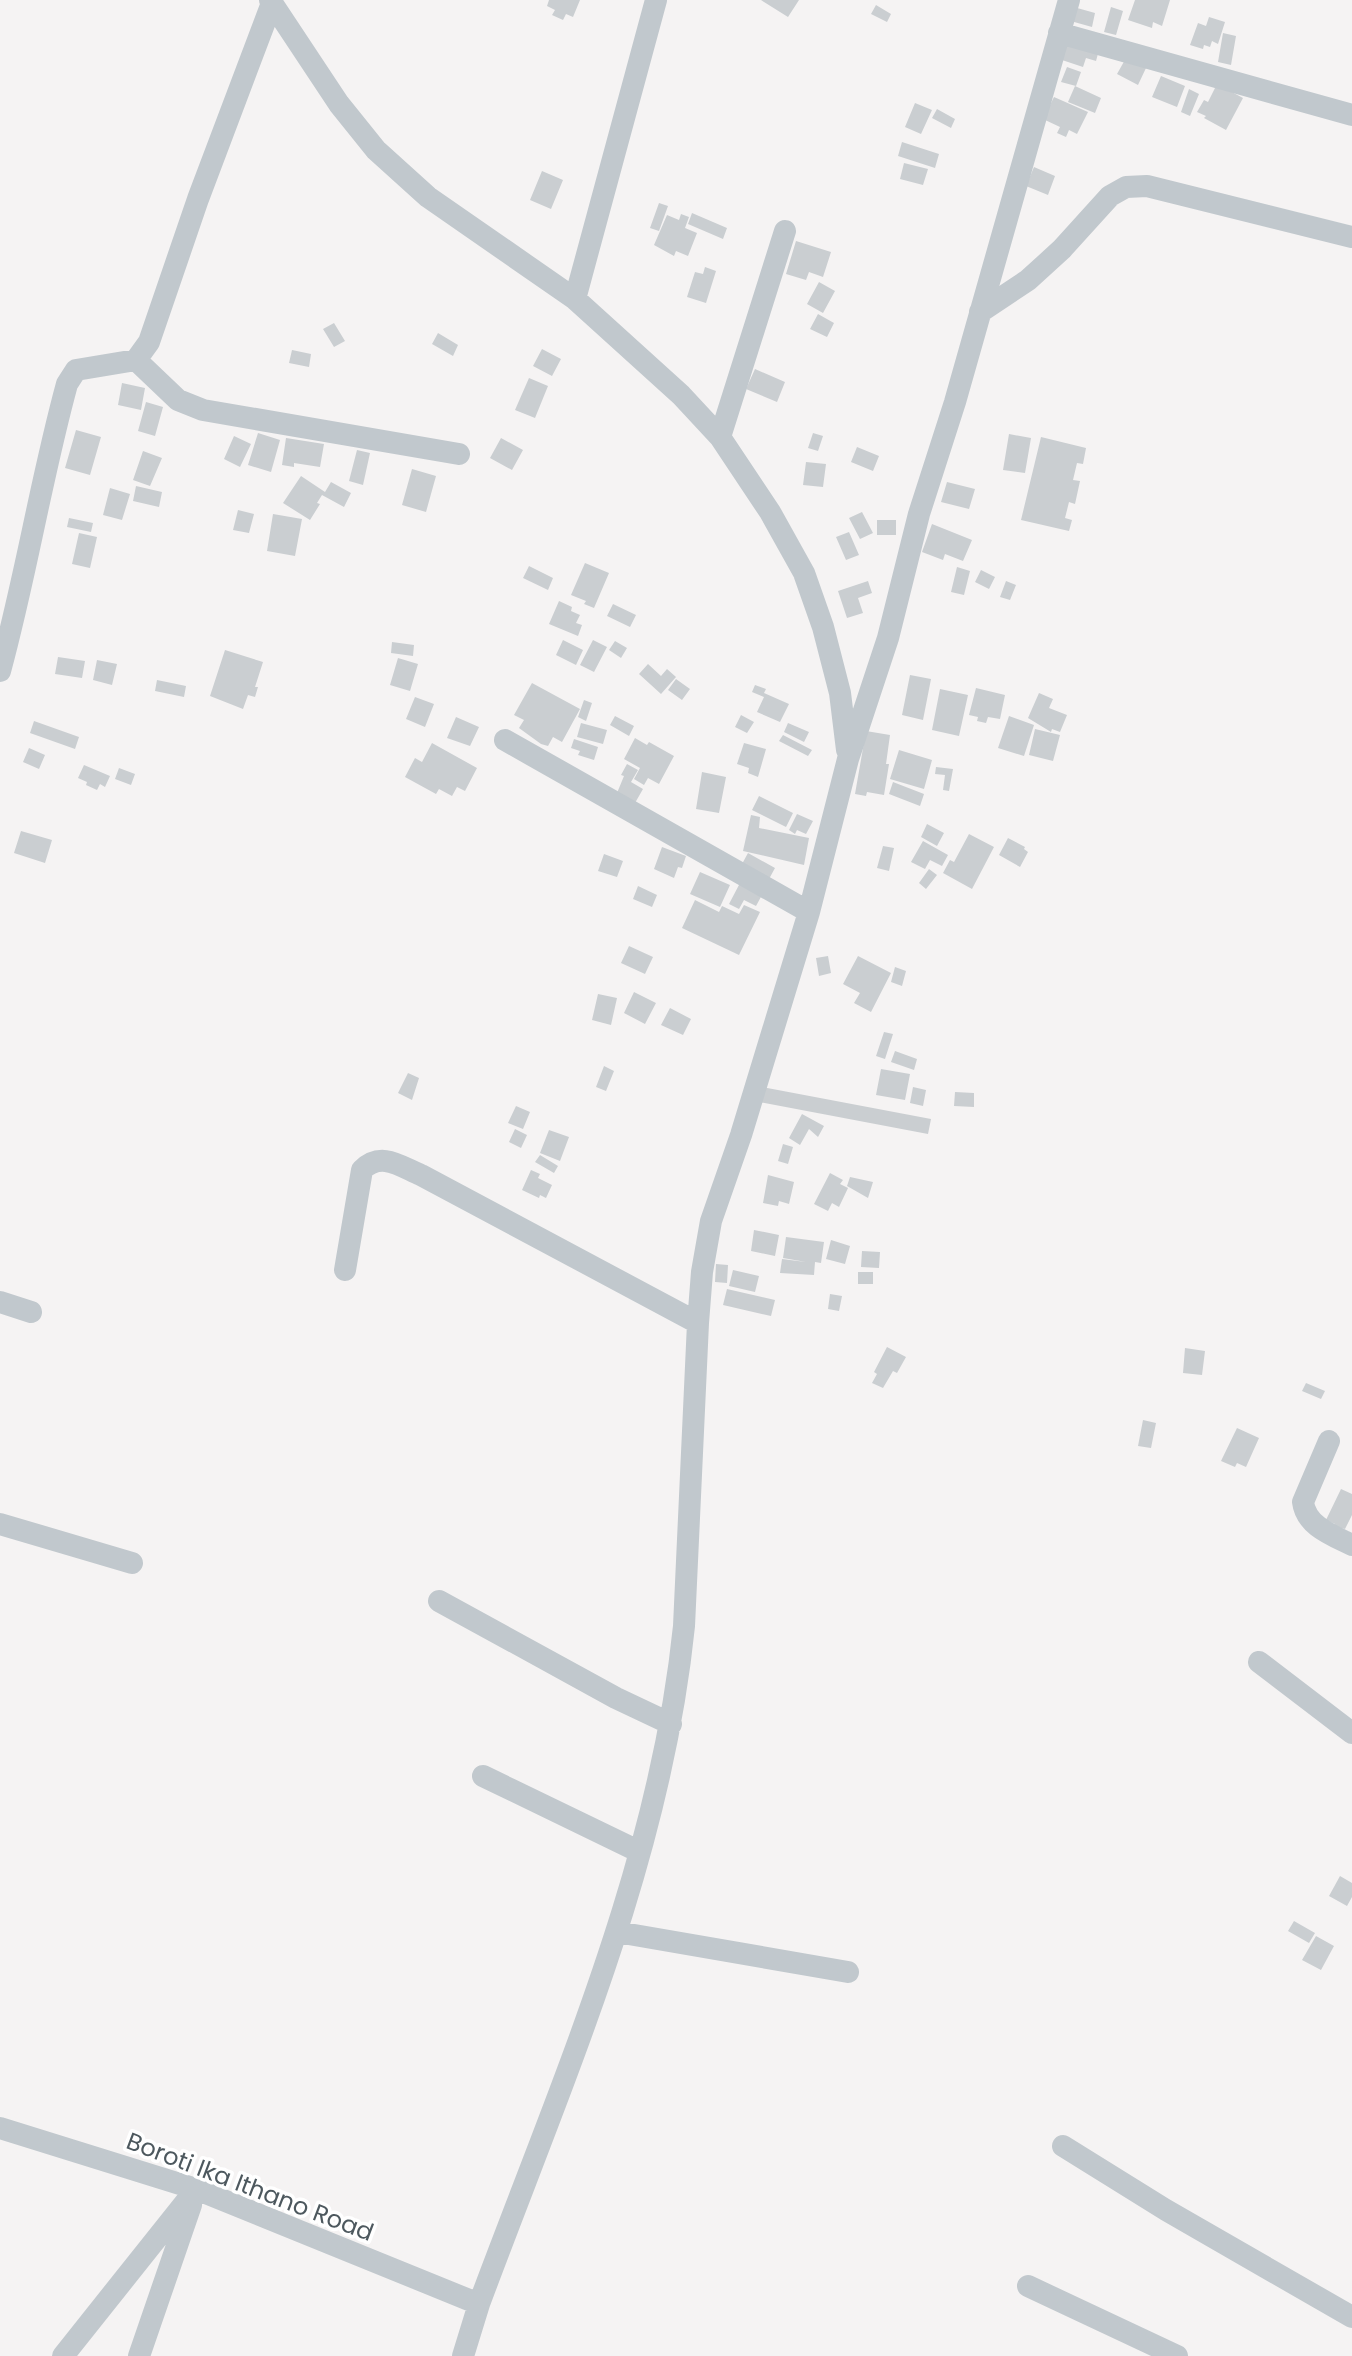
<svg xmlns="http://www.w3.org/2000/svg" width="1352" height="2356" font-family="Poppins,sans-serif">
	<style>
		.building { fill: #caced1 }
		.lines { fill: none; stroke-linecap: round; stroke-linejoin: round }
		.minor { stroke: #c1c8cd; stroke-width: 22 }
		.labels { text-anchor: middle; stroke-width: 7; stroke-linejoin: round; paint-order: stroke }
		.street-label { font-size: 24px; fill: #4d585e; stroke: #fff }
	</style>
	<rect width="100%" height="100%" fill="#f5f3f3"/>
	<path class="building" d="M549,0h31l-7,17 -7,-3 -3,6 -11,-5 3,-5 -8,-4z
		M761,0h38l-11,17z
		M1135,0h35l-8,26 -9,-4 -1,6 -24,-8z
		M876,5l15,9 -4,8 -16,-8z
		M1070,6l25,7 -3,14 -25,-7z
		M1111,7l12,4 -7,24 -12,-3z
		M1209,17l16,5 -7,22 -6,-3 -2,6 -6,-2 -1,4 -13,-4 8,-22 8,3z
		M1223,33l13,3 -5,29 -13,-3z
		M1068,41l31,9 -3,11 -10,-3 -3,9 -21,-7z
		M1126,58l20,10 -8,17 -21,-11z
		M1067,67l14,5 -5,14 -15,-4z
		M1161,76l24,10 -8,21 -25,-10z
		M1217,84l26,14 -17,32 -22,-12 2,-2 -9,-4 7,-12 4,2z
		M1075,86l26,12 -6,15 -27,-11z
		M1189,89l10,5 -9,22 -9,-4z
		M1054,97l34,15 -11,22 -8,-4 -3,7 -9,-4 3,-6 -17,-8z
		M915,103l17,7 -11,24 -16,-7z
		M937,109l18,10 -4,9 -19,-10z
		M902,142l37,12 -4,14 -37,-12z
		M904,163l24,6 -5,16 -23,-6z
		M1034,167l21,9 -7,19 -22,-9z
		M542,171l21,9 -12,29 -21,-9z
		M659,203l9,3 -9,25 -9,-3z
		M692,213l35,15 -4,11 -35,-15z
		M681,214l8,3 -4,11 12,5 -9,23 -12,-5 -2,5 -20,-11 13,-30 12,5z
		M796,241l35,11 -8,25 -14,-5 -3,8 -20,-6z
		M705,267l11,4 -10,32 -19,-6 8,-25 8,2z
		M819,282l16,9 -12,22 -16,-9z
		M818,314l16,9 -7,14 -17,-8z
		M334,323l11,18 -11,6 -11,-18z
		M438,333l20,12 -5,11 -21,-12z
		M542,349l19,10 -9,17 -19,-10z
		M292,350l19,4 -2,13 -20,-4z
		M755,369l30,13 -8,20 -31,-13z
		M529,378l19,8 -13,32 -20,-8z
		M122,383l23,5 -4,22 -23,-5z
		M146,402l17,5 -8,29 -17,-5z
		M76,430l25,7 -11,38 -25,-7z
		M258,433l22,7 -9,32 -23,-7z
		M813,433l10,3 -5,15 -10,-3z
		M1009,434l22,4 -6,35 -22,-3z
		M234,436l17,8 -11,23 -16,-8z
		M1041,437l45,11 -3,16 -6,-1 -4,17 7,1 -5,23 -6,-2 -4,16 7,2 -3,11 -48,-11z
		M286,438l38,6 -4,23 -26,-4v4l-12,-2z
		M501,438l22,12 -11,20 -22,-12z
		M857,447l22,9 -6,15 -22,-9z
		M357,450l13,3 -7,32 -14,-4z
		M143,451l19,7 -12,28 -17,-6z
		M806,462l20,2 -3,23 -20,-2z
		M412,469l24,7 -10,36 -24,-7z
		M301,476l24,16 6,-10 20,11 -7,14 -22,-12 -5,8 3,1 -10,16 -27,-17z
		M947,482l28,7 -6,20 -28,-7z
		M136,486l26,6 -3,15 -26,-6z
		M110,488l20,6 -8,26 -19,-5z
		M238,510l16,4 -5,19 -16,-3z
		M862,512l11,21 -13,6 -11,-21z
		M273,514l29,5 -7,37 -28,-5z
		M69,518l24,5 -2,9 -24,-5z
		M877,520h19v15h-19z
		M932,524l40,16 -9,21 -18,-7 -2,6 -21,-8z
		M849,532l10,23 -13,5 -10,-23z
		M79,533l18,4 -7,31 -18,-4z
		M585,563l24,10 -15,35 -10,-4 2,-3 -15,-6z
		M529,566l24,12 -5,12 -25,-12z
		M957,567l13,4 -6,24 -13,-3z
		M981,570l14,7 -6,12 -14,-7z
		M868,581l4,12 -14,5 5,15 -16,5 -9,-27z
		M1006,581l10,4 -6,15 -10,-3z
		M559,601l13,6 -1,4 9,4 -4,8 6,2 -4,11 -29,-12z
		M613,604l23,11 -6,12 -23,-11z
		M563,640l20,10 -7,15 -20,-10z
		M593,640l14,7 -13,25 -14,-7z
		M615,641l12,7 -6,10 -12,-8z
		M392,642l22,3 -1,11 -22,-3z
		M225,650l38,12 -8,25h3l-3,10 -7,-2 -5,14 -33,-13z
		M58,657l27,4 -3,17 -27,-4z
		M398,658l20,6 -8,27 -20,-6z
		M97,660l20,4 -5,21 -19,-5z
		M648,664l13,12 6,-7 9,8 -15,17 -22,-20z
		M910,675l21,4 -8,41 -21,-5z
		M676,679l14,10 -8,11 -14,-10z
		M157,680l29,6 -2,11 -29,-6z
		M532,683l48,26 -18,33 -9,-5 -5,9 -7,-2 -22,-16 5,-8 -10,-5z
		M755,685l11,4 -2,4 25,11 -9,18 -23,-10 7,-15 -12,-5z
		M976,688l29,7 -5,24 -12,-2 -2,6 -9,-2 1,-4 -9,-2z
		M940,689l28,6 -9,41 -27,-6z
		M1039,693l14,6 -4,9 18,7 -7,17 -8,-3 -1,3 -23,-14z
		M415,697l19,7 -9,23 -19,-8z
		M584,700l8,3 -6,18 -8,-4z
		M741,715l13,7 -7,11 -12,-6z
		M615,716l19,10 -5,10 -19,-11z
		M1009,716l25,9 -10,31 -26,-8z
		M456,717l23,10 -9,19 -23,-8z
		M34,721l45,16 -4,12 -45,-16z
		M581,723l26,7 -4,14 -26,-7z
		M788,723l21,9 -5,10 -20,-10z
		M1035,729l25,6 -7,26 -24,-6z
		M866,731l24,4 -4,29h3l-5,31 -17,-3 -1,4 -11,-2z
		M783,735l29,15 -4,6 -29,-15z
		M635,738l12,7 2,-3 25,14 -15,28 -11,-6 -4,7 -10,-6 6,-11 -16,-9z
		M574,739l24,8 -4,13 -16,-5 2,-4 -9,-3z
		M432,743l45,25 -12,23 -8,-4 -5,9 -13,-7 -3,5 -31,-17 10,-19 7,4z
		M744,743l22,6 -8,28 -10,-4 1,-5 -12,-4z
		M29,748l16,7 -6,14 -16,-7z
		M899,750l33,10 -8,29 -34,-10z
		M627,764l11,6 -7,12 12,7 -8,14 -18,-10 7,-17 -3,-1z
		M84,765l26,11 -5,11 -5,-3 -3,6 -11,-5 1,-3 -9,-4z
		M936,767l17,2 -4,22 -6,-1 2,-15 -10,-1z
		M119,768l16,6 -4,11 -16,-6z
		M702,772l24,5 -7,36 -23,-4z
		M893,782l31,12 -4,12 -31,-12z
		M759,796l34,17 -7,14 -34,-17z
		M797,814l16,7 -7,13 -9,-4 -2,4 -6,-4z
		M751,815l9,2 -1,11 50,10 -5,27 -61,-14z
		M927,824l17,9 -7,13 -16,-9z
		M21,831l31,9 -7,23 -31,-10z
		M969,834l25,13 -22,42 -29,-16 7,-13 4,2z
		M1008,838l17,9 -1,2 4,3 -8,15 -21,-12z
		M923,841l25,14 -6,11 -12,-6 -5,9 -14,-7z
		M883,846l11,2 -5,23 -12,-3z
		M662,847l24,9 -4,12 -4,-1 -4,11 -20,-9z
		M748,853l27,15 -6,11 -27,-15z
		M604,854l19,7 -6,16 -19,-6z
		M929,869l8,6 -11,14 -7,-6z
		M700,872l30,13 -10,22 -30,-13z
		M740,883l22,12 -6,11 -12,-6 -5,9 -10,-5z
		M638,886l19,9 -5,12 -19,-8z
		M695,900l24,12 3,-6 17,8 5,-9 16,7 -21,43 -57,-27z
		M629,946l24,11 -8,17 -24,-11z
		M828,956l3,17 -12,3 -3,-18z
		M858,956l33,17 -20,39 -17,-9 6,-10 -17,-9z
		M895,967l11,4 -4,15 -11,-4z
		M634,992l22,11 -11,21 -21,-11z
		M598,994l19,4 -6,27 -19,-5z
		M670,1008l21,11 -8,16 -22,-10z
		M884,1032l9,2 -8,25 -9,-3z
		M895,1051l22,8 -3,11 -23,-8z
		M604,1066l10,5 -8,20 -10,-4z
		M881,1069l29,5 -5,26 -29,-5z
		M408,1073l11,5 -7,22 -14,-7z
		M762,1087l169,32 -3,15 -169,-32z
		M913,1087l13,3 -3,16 -13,-3z
		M955,1092l19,1v14l-20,-1z
		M516,1106l14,6 -7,17 -15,-6z
		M802,1114l22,12 -6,11 -9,-8 -9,16 -11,-7z
		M515,1129l12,6 -6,13 -12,-6z
		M549,1130l20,7 -9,24 -20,-8z
		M783,1144l10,3 -5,17 -10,-3z
		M540,1155l18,11 -4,7 -19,-11z
		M531,1170l9,4 -2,4 14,7 -6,13 -6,-3 -1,3 -17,-8z
		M830,1173l13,7 -3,4 8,4 -9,19 -7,-4 -4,8 -14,-7z
		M768,1175l26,7 -5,22 -10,-3 -1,5 -15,-3z
		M850,1177l23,5 -5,16 -21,-12z
		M754,1230l25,5 -4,21 -24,-5z
		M786,1237l38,5 -3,21 -6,-1 -1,13 -34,-2 2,-14 24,3 -23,-4z
		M831,1240l19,6 -5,18 -19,-5z
		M862,1251l18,1 -1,16 -18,-1z
		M716,1264l12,1 -1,18 -12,-1z
		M733,1270l26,6 -4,16 -26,-6z
		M858,1272h15v12h-15z
		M727,1289l48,11 -4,16 -48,-11z
		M830,1294l12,2 -3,15 -11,-2z
		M887,1347l19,10 -9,16 -4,-2 -10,17 -11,-5 5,-9 -3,-2z
		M1185,1348l20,3 -3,24 -19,-2z
		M1306,1383l19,8 -4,8 -19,-8z
		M1143,1420l13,3 -5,25 -13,-2z
		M1237,1428l22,10 -13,29 -9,-4 -2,4 -14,-6z
		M1341,1489l11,5v21l-7,14 -11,-3 1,-2 -9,-4z
		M1340,1876l12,7v14l-5,9 -18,-10z
		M1294,1921l21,12 -6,10 -21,-12z
		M1316,1936l18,10 -13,24 -19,-10z"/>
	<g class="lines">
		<path class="minor" d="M270,0l69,104 37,46 52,47 147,102 106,96 39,42 50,75 34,61 19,54 17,66 7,57
			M1059,33l293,82
			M575,299l81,-299
			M980,312l48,-32 34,-31 48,-53 16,-9 21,-1 205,51
			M136,360l42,40 25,10 256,44
			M720,437l65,-206
			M0,671c26,-95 41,-192 67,-287l9,-14 60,-10 13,-18 49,-143 74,-196
			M505,740l304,172
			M345,1270l17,-100c19,-19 38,-4 59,5l277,148
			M0,1302l31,10
			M1329,1441l-26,61c3,24 29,33 49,43
			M0,1524l132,39
			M439,1601l177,97 55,26
			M1259,1662l93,71
			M483,1776l157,76
			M617,1932l231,40
			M0,2128l196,61 283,115
			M1063,2146l103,64 186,107
			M1028,2286l149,70
			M63,2356l133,-167
			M139,2356l52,-151
			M463,2356l16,-52c82,-221 181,-441 205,-678l14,-303 4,-51 9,-51 30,-86 68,-223 39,-153 40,-121 31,-124 36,-112 114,-402"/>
	</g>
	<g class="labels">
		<g class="street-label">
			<text transform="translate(250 2187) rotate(21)" y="8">Boroti Ika Ithano Road</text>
		</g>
	</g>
</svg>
